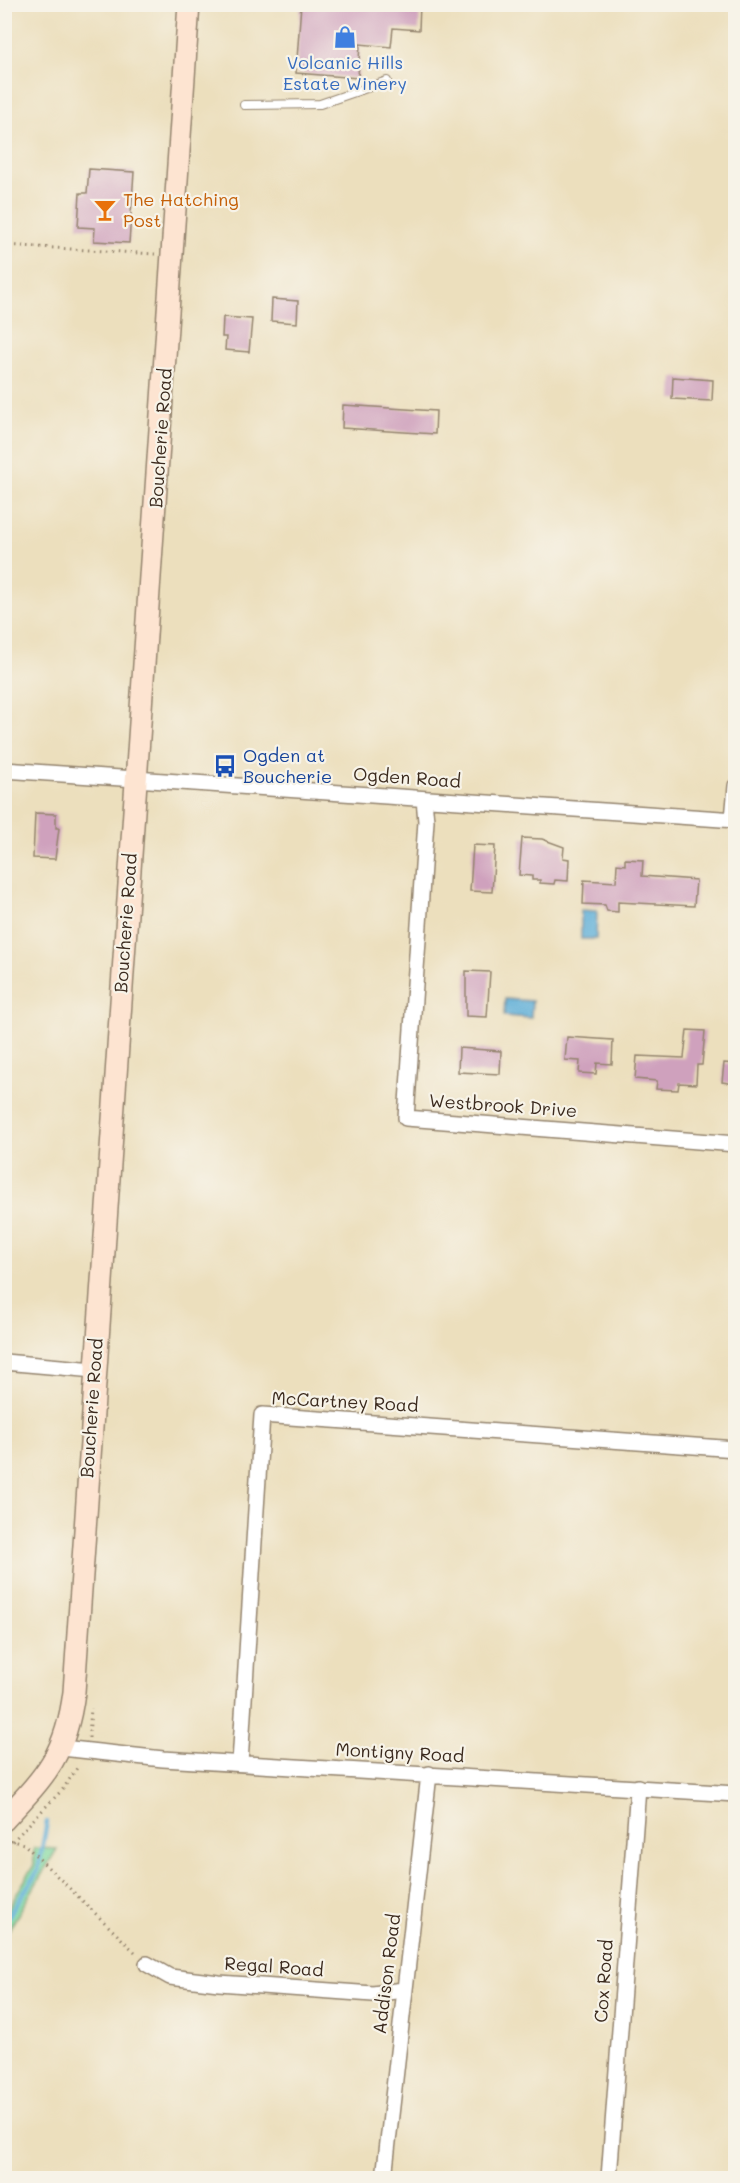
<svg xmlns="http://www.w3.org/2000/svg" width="740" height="2183" font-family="Mali,sans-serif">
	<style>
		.green { fill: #7fd99f; stroke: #5d825e; stroke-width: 1.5 }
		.water { fill: #5daed8; stroke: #4c6c7b; stroke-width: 1.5 }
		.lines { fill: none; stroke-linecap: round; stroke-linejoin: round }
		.stream { stroke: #5daed8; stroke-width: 4.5 }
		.building { fill: #cfa1bd }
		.service-casing { stroke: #94846e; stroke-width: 10 }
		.minor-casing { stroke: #94846e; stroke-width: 18 }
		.secondary-casing { stroke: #94846e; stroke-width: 24 }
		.path { stroke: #94846e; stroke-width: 3; stroke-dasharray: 1.5 4.5; stroke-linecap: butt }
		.service { stroke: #fff; stroke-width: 8 }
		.minor { stroke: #fff; stroke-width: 15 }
		.secondary { stroke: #fde4d1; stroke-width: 21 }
		.labels { text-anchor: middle; stroke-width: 4.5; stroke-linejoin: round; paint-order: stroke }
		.shop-label { font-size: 18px; fill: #366cbe; stroke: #f7f3e8 }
		.food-label { font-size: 18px; fill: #c56008; stroke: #f7f3e8; text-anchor: start }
		.street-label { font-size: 18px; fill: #3b2a1e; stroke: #f7f3e8 }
		.transit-label { font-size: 18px; fill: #164399; stroke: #f7f3e8; text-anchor: start }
	</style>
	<rect width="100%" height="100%" fill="#f7f3e8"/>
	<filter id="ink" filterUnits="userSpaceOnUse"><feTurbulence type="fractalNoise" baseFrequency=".0167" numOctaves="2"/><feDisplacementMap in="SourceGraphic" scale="12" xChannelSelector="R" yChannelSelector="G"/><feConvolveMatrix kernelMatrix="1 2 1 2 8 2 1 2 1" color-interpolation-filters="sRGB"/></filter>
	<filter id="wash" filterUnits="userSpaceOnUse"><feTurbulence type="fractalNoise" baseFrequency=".008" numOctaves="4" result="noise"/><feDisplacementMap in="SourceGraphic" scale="24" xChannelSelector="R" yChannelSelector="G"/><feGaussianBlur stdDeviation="1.35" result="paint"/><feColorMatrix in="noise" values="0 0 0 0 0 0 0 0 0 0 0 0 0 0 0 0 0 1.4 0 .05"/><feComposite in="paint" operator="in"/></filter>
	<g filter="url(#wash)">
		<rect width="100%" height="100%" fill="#ecdfbd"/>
		<path class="green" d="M34,1848l23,1 -52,87v-22l29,-49z"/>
		<path class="water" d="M581,910l16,1 -1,28h-15z
			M505,999l27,2 -1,17 -27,-2z"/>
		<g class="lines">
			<path class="stream" d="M4,1923l34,-52 9,-49"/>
		</g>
		<g id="blocks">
			<path class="building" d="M301,4h119l-1,26 -26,-2 -2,19 -31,-3 -2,34 -62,-5z
				M89,169l45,3 -5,71 -35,-2 1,-13 -17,-1 2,-34h7z
				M272,299l26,2 -1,22 -26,-2z
				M223,317l29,2 -3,33 -24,-2 1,-13h-4z
				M673,377l40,3 -1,21 -40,-2z
				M343,405l93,6 -1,23 -93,-6z
				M35,813l21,1v14h3l-4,31 -22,-1z
				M522,838l20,1 22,8 -1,11 6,1 -1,22 -13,-1 -1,4 -14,-1v-3h-8v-4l-13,-1z
				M473,845l22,1 -3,46 -22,-1z
				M625,859l18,1 -1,16 54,4 -2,26 -76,-4v10l-11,-1 -2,-6 -22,-1 1,-24 32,2 1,-18 8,1z
				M466,971l24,1 -3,45 -21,-1z
				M687,1030l18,1 -3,34h-5l-1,19 -17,-1 -1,7 -22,-1 1,-8 -22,-2 2,-23 47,2z
				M567,1037l46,3 -1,24 -15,-1 -1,11 -17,-1 1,-12 -15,-1z
				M459,1048l42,3 -1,23 -42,-2z
				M724,1063l11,1v20l-13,-2z"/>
		</g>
	</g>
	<g filter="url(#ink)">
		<use href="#blocks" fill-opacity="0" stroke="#94846e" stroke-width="1.5"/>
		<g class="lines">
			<g class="service-casing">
				<path id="service" d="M244,105l76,-1 67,-23"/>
			</g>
			<g class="minor-casing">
				<path id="minor" d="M4,770l732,50
					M424,799l2,22 -20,297 330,26
					M733,819l3,-33
					M4,1362l91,8
					M62,1748l101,11 573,35
					M240,1763l22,-348 474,34
					M147,1964l23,13 49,6 154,11 30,-4
					M384,2178l45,-404
					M609,2178l29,-391"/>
			</g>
			<g class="secondary-casing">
				<path id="secondary" d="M4,1820c42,-45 62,-65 70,-128l115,-1688"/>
			</g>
			<path class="path" d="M4,245l151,9
				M89,1738l2,-30
				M4,1839l20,5 113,110
				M4,1850l59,-61 16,-24"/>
			<use href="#service" class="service"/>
			<use href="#minor" class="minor"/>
			<use href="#secondary" class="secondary"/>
		</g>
	</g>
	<defs>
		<g id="shop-bare" transform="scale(1.8)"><path d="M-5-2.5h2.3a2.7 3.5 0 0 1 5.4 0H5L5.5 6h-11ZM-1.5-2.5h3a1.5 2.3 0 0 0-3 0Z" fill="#3f7fe0" stroke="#f7f3e8" stroke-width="2.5" paint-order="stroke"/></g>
		<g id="bar-bare" transform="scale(1.8)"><path d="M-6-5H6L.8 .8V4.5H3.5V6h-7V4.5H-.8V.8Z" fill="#e8710a" stroke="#f7f3e8" stroke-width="2.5" paint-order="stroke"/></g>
		<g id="bus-bare" transform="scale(1.8)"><path d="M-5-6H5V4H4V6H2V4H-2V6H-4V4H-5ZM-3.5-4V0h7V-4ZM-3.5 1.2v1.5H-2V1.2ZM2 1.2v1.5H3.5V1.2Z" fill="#1a4fb4" stroke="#f7f3e8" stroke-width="2.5" paint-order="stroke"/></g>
	</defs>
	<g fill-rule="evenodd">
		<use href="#shop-bare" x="345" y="37"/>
		<use href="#bar-bare" x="105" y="210"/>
		<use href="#bus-bare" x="225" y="766"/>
	</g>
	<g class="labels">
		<g class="shop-label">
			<text x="345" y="69">Volcanic Hills<tspan x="345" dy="21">Estate Winery</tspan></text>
		</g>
		<g class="food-label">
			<text x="123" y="206">The Hatching<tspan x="123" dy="21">Post</tspan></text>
		</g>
		<g class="street-label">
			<text transform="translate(161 438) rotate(-86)" y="6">Boucherie Road</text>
			<text transform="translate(407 778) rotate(4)" y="6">Ogden Road</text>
			<text transform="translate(126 923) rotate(-86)" y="6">Boucherie Road</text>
			<text transform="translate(503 1106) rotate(4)" y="6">Westbrook Drive</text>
			<text transform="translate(345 1402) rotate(3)" y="6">McCartney Road</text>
			<text transform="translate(92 1408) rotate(-86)" y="6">Boucherie Road</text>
			<text transform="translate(400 1753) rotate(3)" y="6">Montigny Road</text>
			<text transform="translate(274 1967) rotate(4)" y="6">Regal Road</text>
			<text transform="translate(387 1974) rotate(-83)" y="6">Addison Road</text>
			<text transform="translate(604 1981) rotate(-86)" y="6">Cox Road</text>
		</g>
		<g class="transit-label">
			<text x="243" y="762">Ogden at<tspan x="243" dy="21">Boucherie</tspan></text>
		</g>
	</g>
	<rect width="740" height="2183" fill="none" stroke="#f7f3e8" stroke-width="24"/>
</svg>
